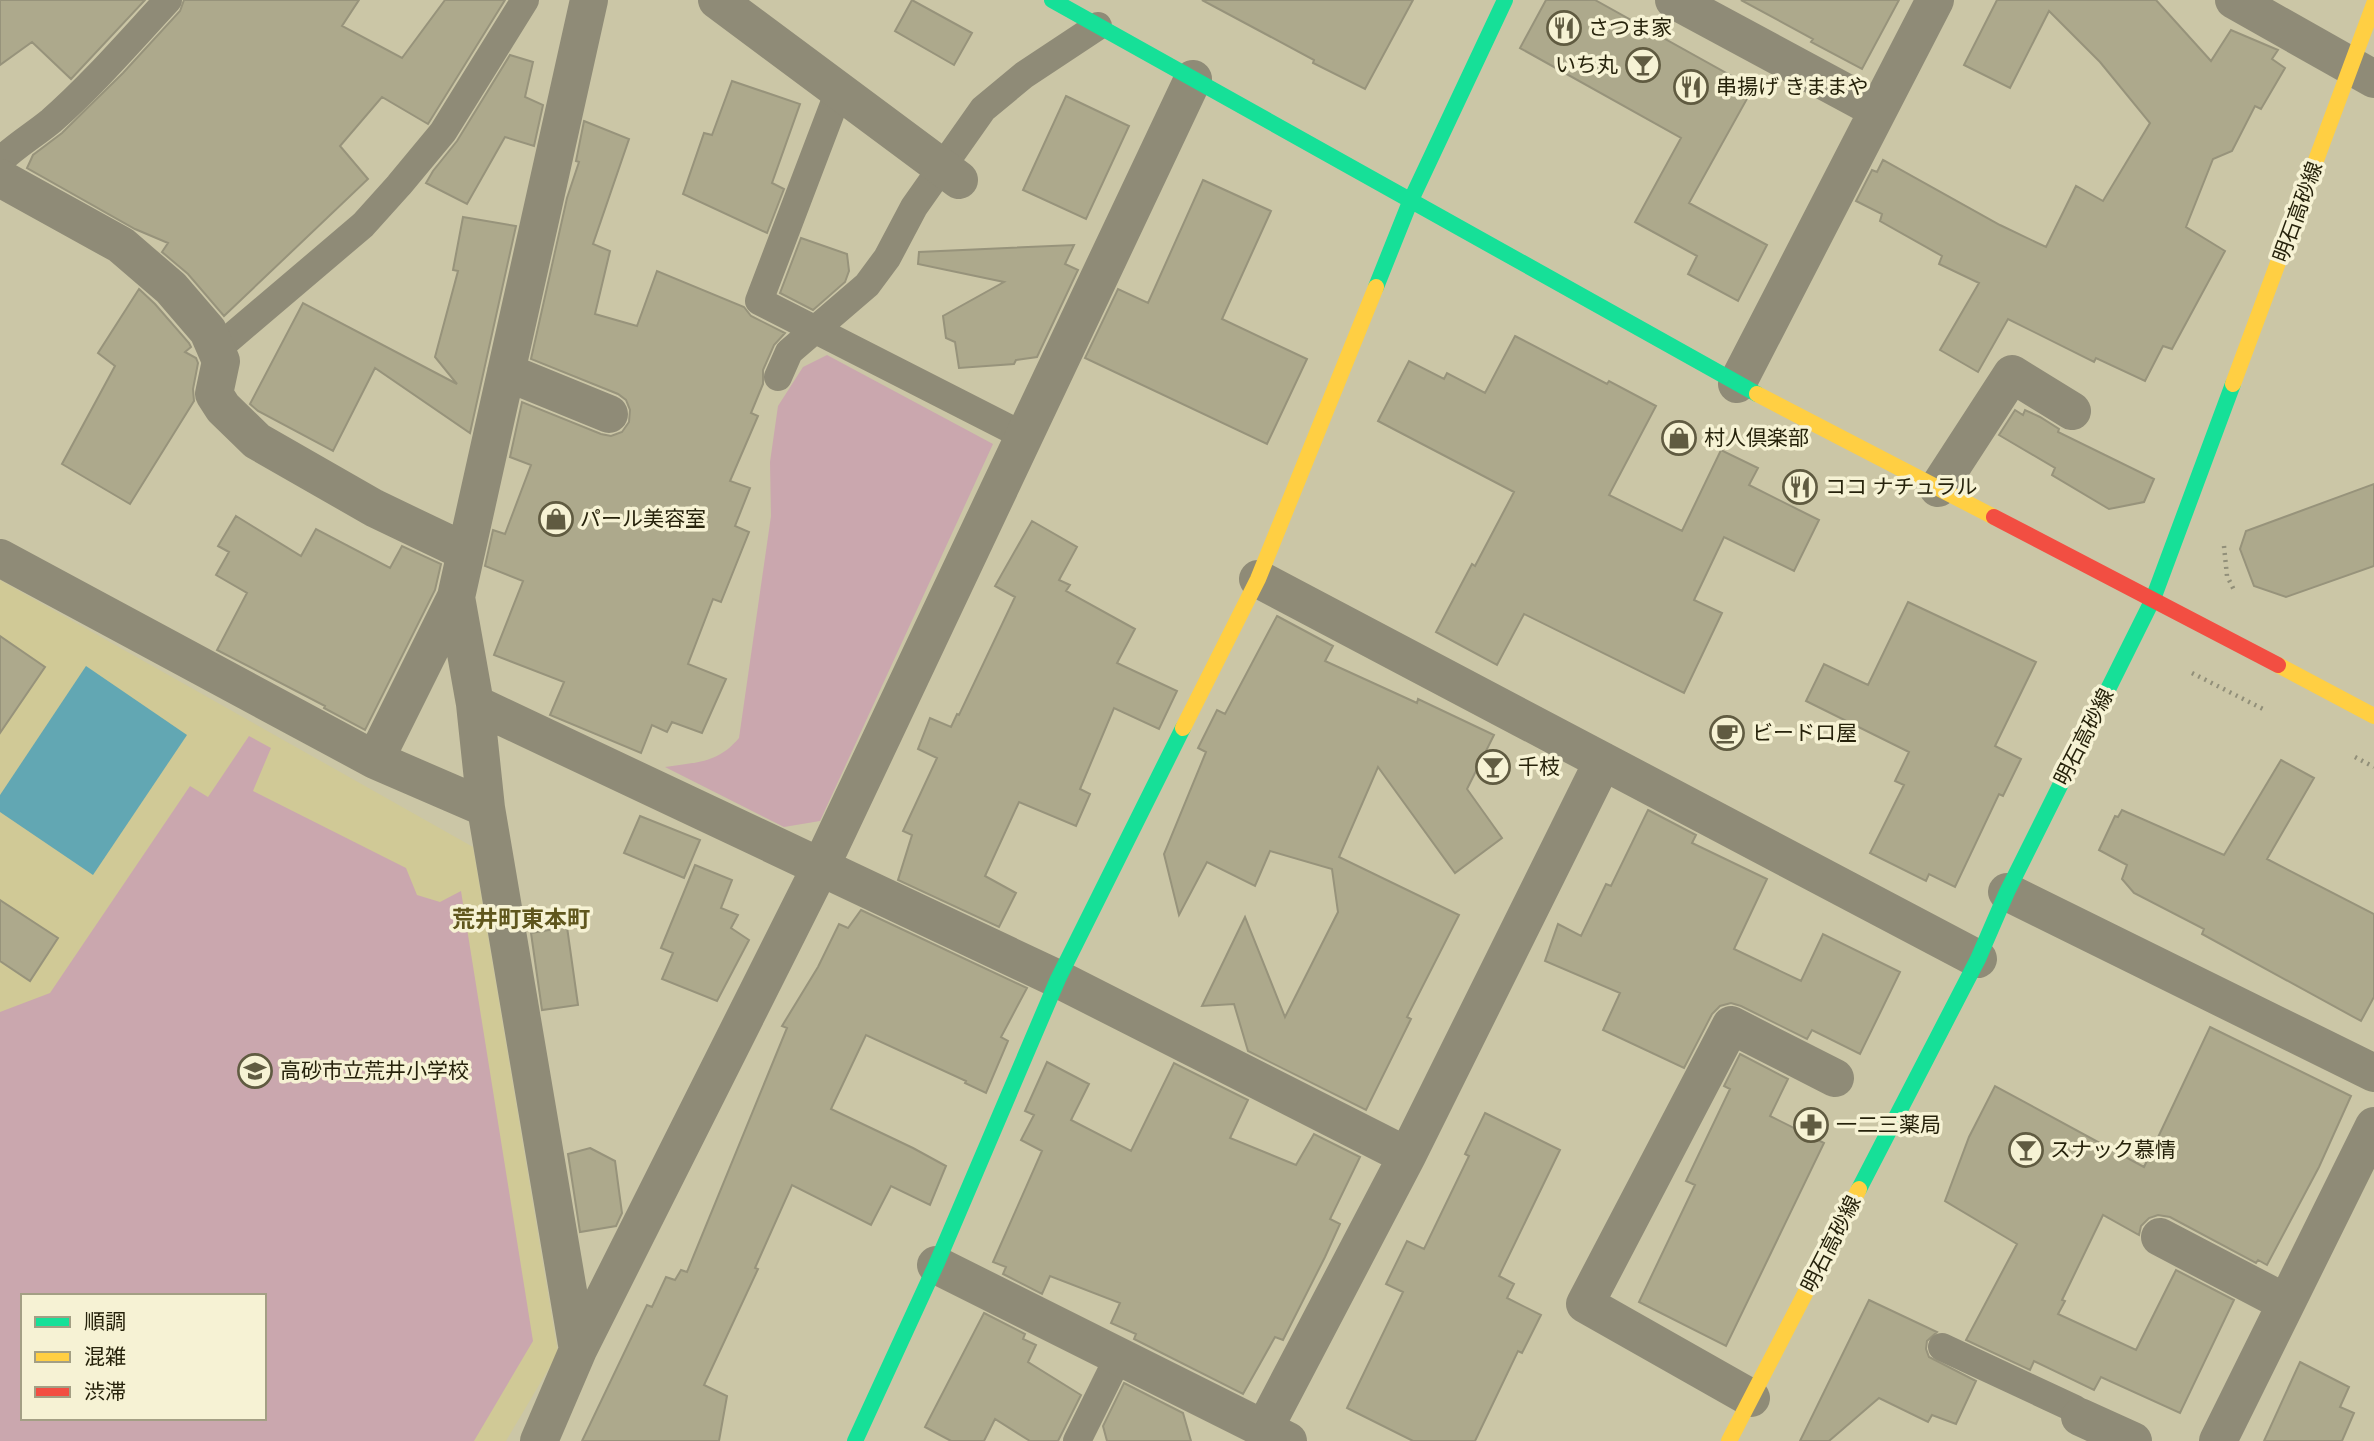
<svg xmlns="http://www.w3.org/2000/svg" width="2374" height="1441" font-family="'Open Sans','Noto Sans JP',sans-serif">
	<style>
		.built { fill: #d0c996; fill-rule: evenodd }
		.green { fill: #caa7ae; fill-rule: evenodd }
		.water { fill: #62a7b3 }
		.building { fill: #ada98c; stroke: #97937b; stroke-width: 2 }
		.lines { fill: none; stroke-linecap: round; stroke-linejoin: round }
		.path { stroke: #918f79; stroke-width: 4.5; stroke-dasharray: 2 5; stroke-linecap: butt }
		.lane { stroke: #8f8b77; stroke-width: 28 }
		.street { stroke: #8f8b77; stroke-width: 38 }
		.fast { stroke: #16e098; stroke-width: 16 }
		.slow { stroke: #ffcf43; stroke-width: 16 }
		.jam { stroke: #f24e42; stroke-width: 16 }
		.labels { text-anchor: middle; stroke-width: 7; stroke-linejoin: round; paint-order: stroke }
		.poi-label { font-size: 21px; fill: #26220b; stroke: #f6f2d4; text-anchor: start }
		.street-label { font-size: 21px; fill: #26220b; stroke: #f6f2d4 }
		.neighbourhood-label { font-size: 23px; font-weight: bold; fill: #5f561d; stroke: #f6f2d4 }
	</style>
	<rect width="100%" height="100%" fill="#cbc6a6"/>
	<path class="built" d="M0,580l473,267 85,506 -52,88h-506zM23,1296h241v122h-241z"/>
	<path class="green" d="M827,355l166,89 -173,377 -36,6 -119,-60c31,-5 52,-3 74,-29l32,-222 -1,-54 8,-56 25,-39z
		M249,736l22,12 -18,43 153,77 11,27 23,7 21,-11 72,450 -59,100h-474v-429l50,-19 140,-207 18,11zM23,1296h241v122h-241z"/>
	<path class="water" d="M86,666l101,69 -94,140 -93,-63v-17z"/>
	<path class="building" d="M0,0h145l-74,79 -39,-37 -32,23z
		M184,0h175l-17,26 60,32 43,-58h60l-77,124 -46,-27 -42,49 28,33 -144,137 -36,-42 -26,-22 6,-9 -33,-14 -108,-61 6,-13 29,-22 61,-60 57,-62z
		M912,0l60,33 -18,32 -59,-34z
		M1202,0h211l-48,89 -52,-26 1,-3z
		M1546,0h49l158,88 -64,115 78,42 -29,56 -50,-27 9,-18 -62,-34 46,-84 -161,-90z
		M1741,0h158l-37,69 -51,-27 2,-3z
		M1997,0h159l55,61 20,-31 47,20 -6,9 13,9 -24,41 -6,-3 -23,45 -19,8 -27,68 39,24 -53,98 -9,-3 -18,35 -49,-23 -2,4 -86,-43 -30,53 -38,-22 39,-67 -40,-19 3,-8 -62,-35 2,-7 -26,-13 16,-31 5,2 6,-12 117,65 46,22 30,-61 27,15 47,-78 -50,-61 -51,-51 -39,77 -46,-23z
		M510,55l23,7 -8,35 18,8 -9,41 -29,-9 -38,67 -41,-21 7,-12 24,-30z
		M732,81l68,23 -28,79 12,6 -17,44 -84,-39 21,-61 8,2z
		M1066,96l63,30 -43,93 -63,-29z
		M584,121l45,18 -36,105 17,7 -15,63 42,12 20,-55 87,36 7,9 34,17 -11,12 -11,25v14l-12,29 7,3 -28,65 20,7 -15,38 14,6 -28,70 -8,-3 -25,65 38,15 -24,54 -30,-11 -5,10 -15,-7 -11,28 -91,-38 14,-33 -70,-27 29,-74 -38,-15 8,-36 12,4 26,-69 -21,-8 12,-55 79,32 10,2 11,-4 7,-10 1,-12 -4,-10 -8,-6 -87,-35 36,-161 12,-36 -3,-1z
		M1203,180l68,31 -49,108 85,40 -40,85 -182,-86 33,-69 30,14z
		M463,217l53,9 -46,207 -95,-65 -42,83 -75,-40 -8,-7 53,-101 154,81 -22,-27 23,-86 -5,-1z
		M801,238l46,16 2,17 -4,11 -32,28 -33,-17z
		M1074,245l-9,19 13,6 -41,87 -21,3 -2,4 -55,4 -4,-26 -9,-4 -3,-22 61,-34 -86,-18 1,-12z
		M139,289l16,15 34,39 2,4 -6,5 11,6 2,5 -5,26 1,12 -64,103 -68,-40 53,-98 -17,-13z
		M1515,336l92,48 2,-3 47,25 -47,89 73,36 39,-81 37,18 -9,17 70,35 -25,51 -70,-34 -30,63 28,13 -38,80 -160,-79 -27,51 -61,-33 36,-68 3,2 39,-74 -136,-71 31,-60 35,18 3,-6 38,20z
		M2015,410l8,5 2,-5 15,7 19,12 -1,3 96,47 -10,23 -35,7 -57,-34 3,-7 -56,-33z
		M2374,484v82l-88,31 -32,-11 -14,-37 6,-18z
		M236,516l65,40 15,-27 74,39 12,-22 39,18 -6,26 -70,140 -41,-22 1,-2 -108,-56 30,-57 -31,-18 13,-23 -11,-6z
		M1032,521l45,26 -18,33 11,5 -4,6 69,38 -18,34 60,28 -18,38 -45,-21 -34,81 10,5 -14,32 -57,-24 -34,74 31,17 -17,34 -101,-47 14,-45 -9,-4 34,-73 -19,-9 12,-31 21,9 6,-13 2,1 56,-118 -20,-11z
		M1908,602l128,60 -41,84 26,13 -18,37 -4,-2 -44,93 -26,-13 -3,7 -56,-28 34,-68 -9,-4 14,-29 -103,-51 18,-37 44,21z
		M1277,616l56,30 -8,15 92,42 1,-4 76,36 -27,54 35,49 -47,35 -77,-106 -39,90 120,58 -52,102 4,2 -45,91 -118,-59 -14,-47 -32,2 43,-89 40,100 53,-105 -6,-43 -62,-18 -15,35 -48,-24 -28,53 -15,-61 42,-102 -8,-4 19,-38 8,4z
		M0,636l45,31 -45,66z
		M2281,760l33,18 -47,81 107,55v83l-13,24 -159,-87 2,-5 -70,-36 -12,-14 5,-14 -28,-15 16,-34 3,1 4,-7 102,45z
		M1648,810l48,25 -4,8 75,36 -33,70 67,32 22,-47 77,38 -40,82 -48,-24 -5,9 -66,-33 -10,-3 -11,3 -8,8 -28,54 -81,-38 17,-37 -75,-32 13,-37 23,12 25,-52 5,2z
		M640,816l60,24 -16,38 -60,-25z
		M695,865l37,15 -11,28 17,7 -7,13 18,12 -32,61 -55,-22 11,-26 -12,-5z
		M0,900l58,38 -28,43 -30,-20z
		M861,910l166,78 -26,49 7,4 -22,52 -21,-10 1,-2 -100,-46 -35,74 82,39 33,18 -16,39 -39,-19 -20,39 -79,-40 -37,83 3,1 -54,116 23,11 -8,45h-137l65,-136 5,2 14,-30 9,3 6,-10 6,2 100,-244 -5,-2 36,-59 21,-43 9,4z
		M567,927l11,78 -36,5 -11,-77z
		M2210,1027l141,69 -32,71 -52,98 -9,-5 -2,3 -86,-46 -12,-2 -9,3 -8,8 -2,9 -36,-20 -41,85 3,1 -7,13 78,36 40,-80 58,30 -54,113 -79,-36 -7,13 -60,-29 -4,9 -64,-30 51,-96 -72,-43 24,-64 26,-51 149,81z
		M1740,1054l48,25 -18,37 54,27 -98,203 -87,-44 56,-117 -9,-4 44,-92 -6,-3z
		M1047,1062l42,22 -18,36 60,31 43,-88 74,37 -18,38 66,27 18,-31 46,23 -30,62 10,5 -15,33 -42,83 -8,-3 -32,57 -109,-55 2,-5 -25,-11 9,-20 -70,-27 -8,18 -39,-20 3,-7 -13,-5 49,-111 -21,-11 13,-25 -9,-4z
		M1485,1113l75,37 -61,126 15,8 -7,14 34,17 -19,38 -4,-2 -43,90h-62l-66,-33 56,-116 -17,-8 21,-43 17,8 45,-93 -4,-2z
		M590,1148l25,13 7,52 -6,13 -36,6 -12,-78z
		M1869,1300l68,32 -10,9 -1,8 3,8 47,24 -20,43 -24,-9 -4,7 -49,-24 -50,43h-29z
		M984,1313l41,21 -2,5 13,6 -8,17 53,33 -23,46h-28l-35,-22 -11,22h-33l-26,-14z
		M2300,1362l49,25 -9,20 14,6 -12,28h-78z
		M1124,1383l59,30 8,28h-84l-4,-15z"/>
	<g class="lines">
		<path class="path" d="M2224,546l3,30 8,16
			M2192,673l71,36
			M2355,757l19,10"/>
		<path class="lane" d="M839,91l-80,210 265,135
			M0,161c15,-15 34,-26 51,-40 42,-37 79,-80 117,-121
			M216,350l147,-125 36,-40 44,-53 82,-132
			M778,377l11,-25 78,-67 20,-27 27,-51 69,-98 41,-34 74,-49
			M1942,1347l133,62 5,8
			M1077,1441l42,-85"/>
		<path class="street" d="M717,0l242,180
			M1674,0l204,110
			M2234,0l140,79
			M0,178l121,67 50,43 37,43 13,30 -7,33 9,14 34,33 117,67 92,44
			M506,372l103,42
			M1737,384l198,-384
			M1938,488l74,-114 60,37
			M0,558l375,202 111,48
			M1258,579l720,380
			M456,597l19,107 11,104 92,542
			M475,704l583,275 349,177
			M375,760l81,-163 133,-597
			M2007,892l367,181
			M2160,1237l126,66
			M936,1265l352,176
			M1751,1398l-166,-94 146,-279 104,53
			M2080,1417l53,24
			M1264,1429l143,-273 196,-395
			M539,1441l39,-91 242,-482 373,-789
			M2218,1441l156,-315"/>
		<path class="fast" d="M1052,0l705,394
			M1376,287l34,-85 95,-202
			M1859,1189l119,-230 29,-67 146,-293 80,-215
			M855,1441l81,-176 122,-286 125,-251"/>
		<path class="slow" d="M2233,384l141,-380
			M1757,394l237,123
			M2278,665l96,51
			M1183,728l75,-149 118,-292
			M1729,1441l130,-252"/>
		<path class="jam" d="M1994,517l284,148"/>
	</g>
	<defs>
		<g id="restaurant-ring" transform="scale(1.75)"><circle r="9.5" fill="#f6f2d4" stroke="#605b41" stroke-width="1.5"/><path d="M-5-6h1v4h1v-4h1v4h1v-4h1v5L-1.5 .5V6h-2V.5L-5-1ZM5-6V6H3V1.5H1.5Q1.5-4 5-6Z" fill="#605b41"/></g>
		<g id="bar-ring" transform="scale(1.75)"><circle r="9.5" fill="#f6f2d4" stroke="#605b41" stroke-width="1.5"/><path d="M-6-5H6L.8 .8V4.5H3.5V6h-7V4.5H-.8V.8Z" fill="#605b41"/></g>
		<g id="shop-ring" transform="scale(1.75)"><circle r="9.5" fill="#f6f2d4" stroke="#605b41" stroke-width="1.5"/><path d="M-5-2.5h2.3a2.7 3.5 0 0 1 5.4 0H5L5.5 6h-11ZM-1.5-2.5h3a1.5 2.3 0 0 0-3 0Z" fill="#605b41"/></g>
		<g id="cafe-ring" transform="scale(1.75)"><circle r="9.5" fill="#f6f2d4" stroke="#605b41" stroke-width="1.5"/><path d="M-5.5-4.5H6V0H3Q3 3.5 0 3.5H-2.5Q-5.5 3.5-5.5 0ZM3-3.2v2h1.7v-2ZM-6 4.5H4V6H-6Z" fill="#605b41"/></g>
		<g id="school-ring" transform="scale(1.75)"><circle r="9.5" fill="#f6f2d4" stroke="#605b41" stroke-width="1.5"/><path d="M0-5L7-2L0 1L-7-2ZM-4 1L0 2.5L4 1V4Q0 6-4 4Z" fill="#605b41"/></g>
		<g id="pharmacy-ring" transform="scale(1.75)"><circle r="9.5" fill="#f6f2d4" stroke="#605b41" stroke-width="1.5"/><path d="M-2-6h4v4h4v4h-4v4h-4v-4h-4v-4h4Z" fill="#605b41"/></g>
	</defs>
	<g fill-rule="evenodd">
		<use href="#restaurant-ring" x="1564" y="28"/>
		<use href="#bar-ring" x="1643" y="65"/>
		<use href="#restaurant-ring" x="1691" y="87"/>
		<use href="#shop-ring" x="1679" y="438"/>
		<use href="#restaurant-ring" x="1800" y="487"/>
		<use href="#shop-ring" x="556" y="519"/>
		<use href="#cafe-ring" x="1727" y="733"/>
		<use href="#bar-ring" x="1493" y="767"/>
		<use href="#school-ring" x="255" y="1071"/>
		<use href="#pharmacy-ring" x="1811" y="1125"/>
		<use href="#bar-ring" x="2026" y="1150"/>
	</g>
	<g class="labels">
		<g class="poi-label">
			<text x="1588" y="35">さつま家</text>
			<text x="1618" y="72" text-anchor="end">いち丸</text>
			<text x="1716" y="94">串揚げ きままや</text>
			<text x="1704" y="445">村人倶楽部</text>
			<text x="1825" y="494">ココ ナチュラル</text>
			<text x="580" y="526">パール美容室</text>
			<text x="1752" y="740">ビードロ屋</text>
			<text x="1518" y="774">千枝</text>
			<text x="280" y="1078">高砂市立荒井小学校</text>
			<text x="1836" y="1132">一二三薬局</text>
			<text x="2050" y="1157">スナック慕情</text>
		</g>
		<g class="street-label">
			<text transform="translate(2298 212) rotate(-70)" y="7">明石高砂線</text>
			<text transform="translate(2084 737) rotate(-63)" y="7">明石高砂線</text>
			<text transform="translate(1831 1244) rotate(-63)" y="7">明石高砂線</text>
		</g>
		<g class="neighbourhood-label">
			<text x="521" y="927">荒井町東本町</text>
		</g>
	</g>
	<rect x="21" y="1294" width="245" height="126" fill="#f6f2d4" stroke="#a39f84" stroke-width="2"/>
	<rect x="35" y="1317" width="35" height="10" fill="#16e098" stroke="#a39f84" stroke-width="2"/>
	<text x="84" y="1329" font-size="21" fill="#26220b">順調</text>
	<rect x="35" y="1352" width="35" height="10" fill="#ffcf43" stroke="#a39f84" stroke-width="2"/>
	<text x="84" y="1364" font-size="21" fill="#26220b">混雑</text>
	<rect x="35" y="1387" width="35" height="10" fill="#f24e42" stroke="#a39f84" stroke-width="2"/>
	<text x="84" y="1399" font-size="21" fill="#26220b">渋滞</text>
</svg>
